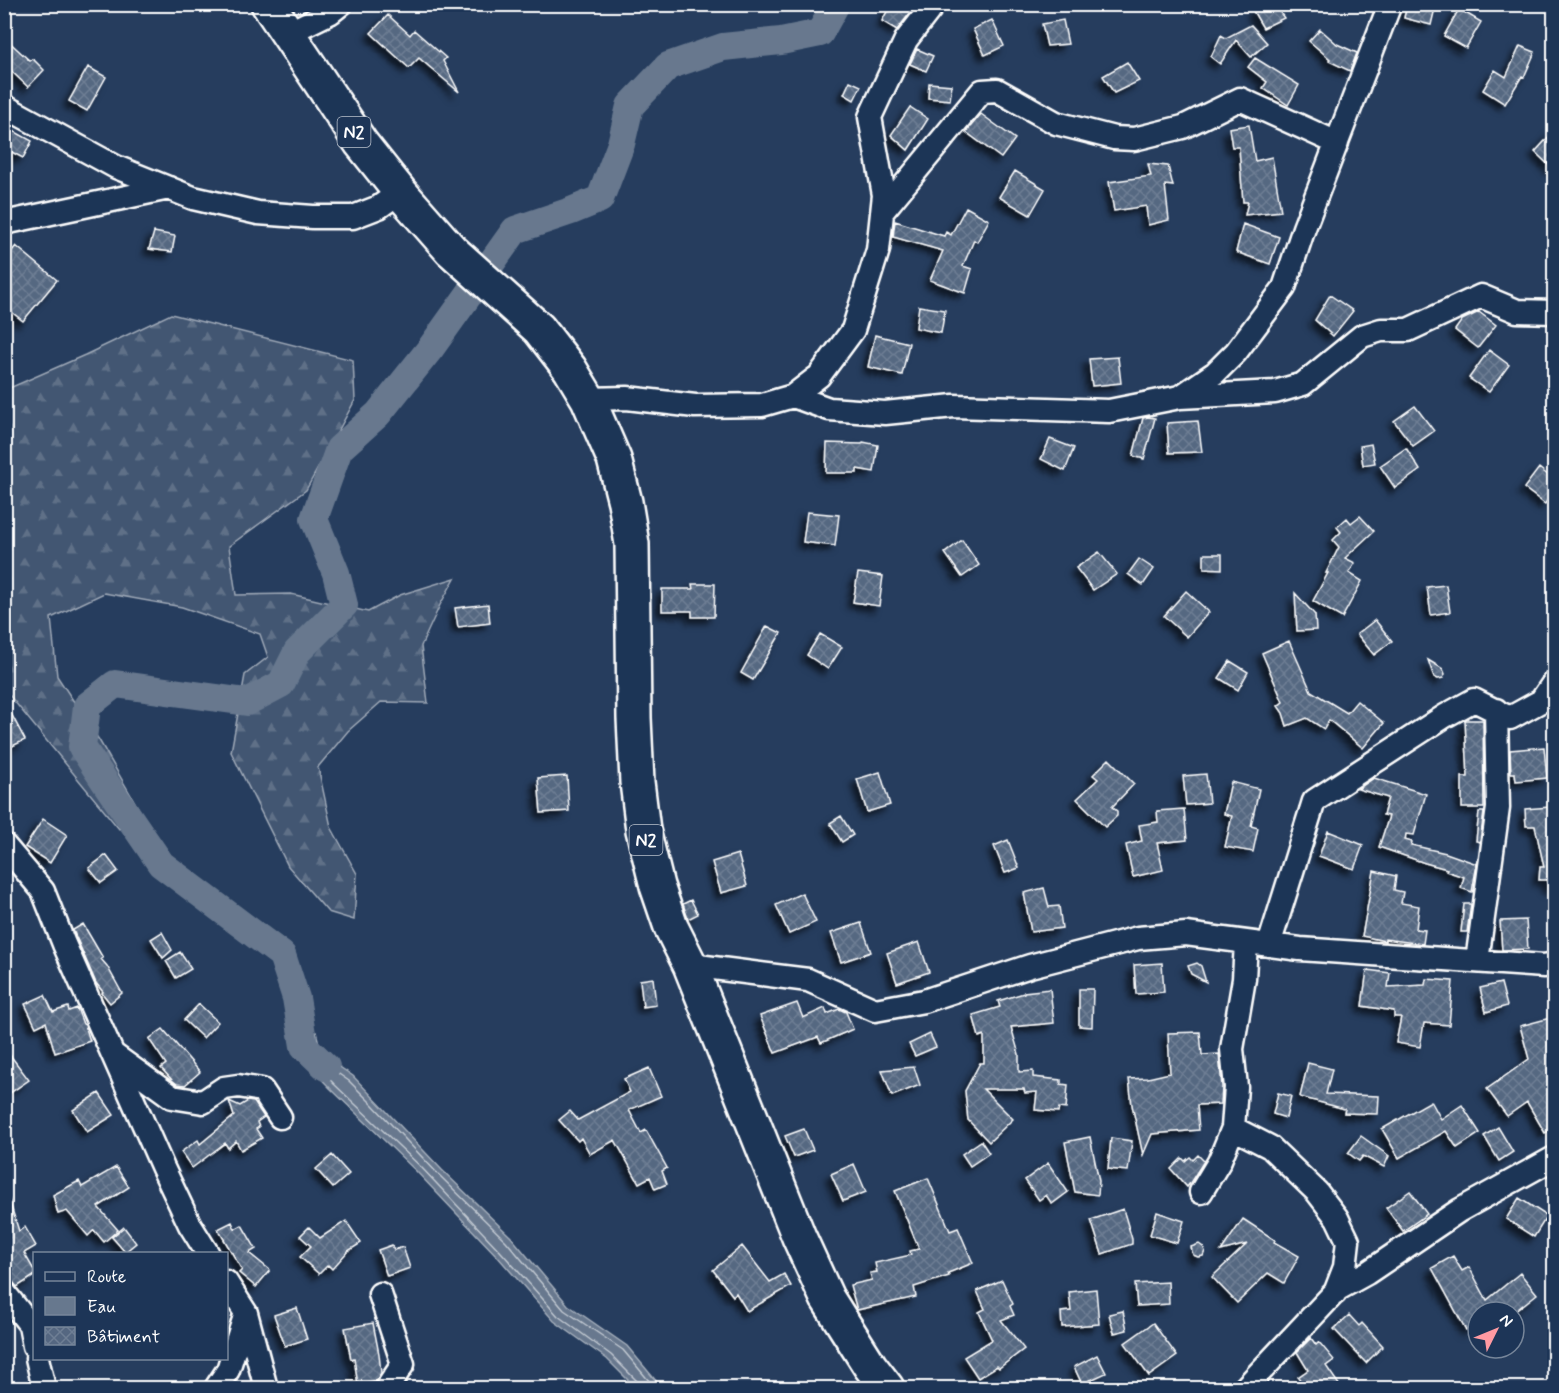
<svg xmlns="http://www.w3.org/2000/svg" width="1559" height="1393" font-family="Mynerve,sans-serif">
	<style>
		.forest { fill: url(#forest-firs); stroke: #a0aab8; stroke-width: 1.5 }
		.water { fill: #67788e; stroke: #a4aebb; stroke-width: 1.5 }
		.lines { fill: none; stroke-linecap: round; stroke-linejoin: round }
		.shore { stroke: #c2c9d2; stroke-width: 1.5 }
		.river { stroke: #67788e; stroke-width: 28 }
		.building { fill: url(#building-cross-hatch); stroke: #fff; stroke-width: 1.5; filter: url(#shadow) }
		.minor-casing { stroke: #fff; stroke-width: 27 }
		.highway-casing { stroke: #fff; stroke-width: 38 }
		.minor { stroke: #1d3557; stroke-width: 22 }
		.highway { stroke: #1d3557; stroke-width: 33 }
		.labels { text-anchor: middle; stroke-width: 6; stroke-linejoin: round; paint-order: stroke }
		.shield { fill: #1d3557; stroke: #bbc2cd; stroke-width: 1.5 }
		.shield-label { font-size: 18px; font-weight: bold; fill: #fff }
	</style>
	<defs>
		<pattern id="forest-firs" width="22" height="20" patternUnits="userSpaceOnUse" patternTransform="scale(1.5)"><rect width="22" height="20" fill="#425672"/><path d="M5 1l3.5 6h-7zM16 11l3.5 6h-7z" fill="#5e6f87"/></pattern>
		<pattern id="building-cross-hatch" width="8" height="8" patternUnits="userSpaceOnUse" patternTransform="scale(1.5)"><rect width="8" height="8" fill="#556781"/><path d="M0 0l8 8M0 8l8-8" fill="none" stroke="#6e7e94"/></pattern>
		<filter id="shadow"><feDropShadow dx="-5.5" dy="5.5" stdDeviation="3" flood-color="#0009"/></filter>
	</defs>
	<rect width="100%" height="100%" fill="#263d5e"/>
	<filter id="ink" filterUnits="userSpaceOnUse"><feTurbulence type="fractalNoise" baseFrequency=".0167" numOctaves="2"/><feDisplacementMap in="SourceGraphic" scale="12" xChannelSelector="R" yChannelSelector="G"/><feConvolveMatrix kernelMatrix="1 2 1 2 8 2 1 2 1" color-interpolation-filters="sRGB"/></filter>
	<g filter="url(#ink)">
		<path class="forest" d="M171,314l182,46 2,40 -49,90 -77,56 7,49 55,-1 77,18 32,-17 55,-17 -15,27 -19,41 7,57 -47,-1 -33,29 -30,36 13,60 26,47 -3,46 -26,-8 -40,-46 -57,-114 14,-77 23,-18 -8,-23 -78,-27 -78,-14 -53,25 6,58 42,64 48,83 -28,6 -114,-139v-300l80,-35z"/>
		<path class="water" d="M316,1032l6,23 31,21 89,94 69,67 57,68 59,41 35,42h-26l-29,-29 -53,-38 -57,-65 -81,-85 -86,-83 -21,-22 -16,-25z"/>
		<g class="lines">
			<path class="shore" d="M639,1388l-1,-6 -27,-27 -53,-39 -57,-64 -80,-85 -87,-83 -15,-16 1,-4 3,-1 26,18 24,24 65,69 68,67 58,69 59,40 32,38"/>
			<path class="river" d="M326,1067l-22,-21 -8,-48 -14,-43 -121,-91 -54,-79 -25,-38 5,-41 28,-22 132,18 34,-18 16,-32 47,-47 -8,-32 -22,-54 25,-70 39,-35 52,-65 85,-119 56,-19 29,-12 21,-55 9,-38 38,-40 55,-19 58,-6 39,-8 16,-29"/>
		</g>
		<path class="building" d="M891,4h26l-20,26 -15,-9z
			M1264,4h10l10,14 -21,10 -10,-17z
			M1407,4h29l-5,21 -27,-7z
			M1459,9l22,13 -15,26 -22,-12z
			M388,15l22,20 4,-5 32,28 -3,3 16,31 -40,-34 -10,10 -38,-35z
			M992,20l12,26 -19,9 -12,-26z
			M1063,20l5,24 -21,2 -5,-22z
			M1251,25l16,18 -16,14 -15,-17 -16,24 -9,-7 10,-22 5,3z
			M1320,29l17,15 20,9 -7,18 -21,-10 1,-2 -21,-18z
			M4,37l26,24 3,-2 11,11 -16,17 -24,-23z
			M1520,46l15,6 -11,25 -2,-1 -17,28 -22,-14 12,-20 11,7z
			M917,49l16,7 -7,15 -16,-7z
			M1255,58l44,27 -11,20 -25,-17 4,-6 -19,-15z
			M1127,62l12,19 -25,12 -11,-17z
			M88,67l18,10 -19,34 -18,-10z
			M850,81l11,5 -7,14 -10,-6z
			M929,83l23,2 -2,15 -22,-2z
			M910,107l18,12 -20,31 -17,-15z
			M981,114l34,25 -14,19 -35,-26z
			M1249,125l6,36 17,-4 9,54 -36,4 3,-13h-5l-4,-55h-7l-3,-19z
			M4,127l6,3v-1l22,12 -9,17 -19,-10z
			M1554,131v39l-19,-18z
			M1148,164l20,2 5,20 -8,-1 4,35 -21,5 -2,-19 -32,5 -5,-29 42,-6z
			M1015,171l30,18 -15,26 -31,-18z
			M966,207l23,13 -12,22 -3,-2 -11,26 9,3 -7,24 -35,-13 13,-29 -50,-14 2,-16 49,15 2,-4 5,3z
			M1243,224l36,13 -9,27 -34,-12z
			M154,232l21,4 -3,16 -23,-3z
			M16,246l41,34 -34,41 -19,-15v-46z
			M1330,295l23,16 -20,25 -18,-16z
			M919,306l26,4 -4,23 -25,-5z
			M1479,312l17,13 -18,23 -23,-18 7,-10z
			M875,335l34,8 -7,32 -34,-8z
			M1489,350l20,15 -20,27 -20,-14z
			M1118,357l3,26 -29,3 -3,-27z
			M1415,406l19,25 -21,15 -19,-25z
			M1149,417l6,1 -11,41 -11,-3 10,-38z
			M1198,421l4,31 -33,1 -2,-30z
			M1050,439l24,9 -9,23 -24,-12z
			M863,442l15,3 -4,27 -17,-3v4h-31l1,-30 35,1z
			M1371,444l4,19 -12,2 -3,-19z
			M1406,448l14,22 -25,18 -15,-22z
			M1539,468l15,12v11l-9,13 -21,-16z
			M807,512l32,3 -4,31 -32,-4z
			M1360,516l14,15 -29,27 10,5 -6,10 13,8 -20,37 -29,-17 15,-28h-2l13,-26 -6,-7 8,-8 -4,-5 10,-9 4,5z
			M962,540l17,25 -17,12 -17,-24z
			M1099,552l18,22 -24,16 -17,-22z
			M1204,554h18v15l-18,-1z
			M1139,559l15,10 -11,16 -15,-11z
			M858,573l25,3 -4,30 -26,-4z
			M692,584h23l-1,33h-22v-6h-30v-22h31z
			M1446,585l4,27 -19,3 -4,-28z
			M1186,591l23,21 -22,25 -23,-21z
			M1295,593l20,22 1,15 -19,1z
			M488,604l2,19 -32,4 -3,-19z
			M1375,620l17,21 -18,14 -17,-21z
			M767,626l14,7 -28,47 -12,-7z
			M820,634l22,13 -14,22 -21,-14z
			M1289,641l22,50 36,22 10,-12 27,22 -21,25 -34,-28 -5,9 -17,-11 -20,8 -4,-13 -5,-7 5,-4 -21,-49z
			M1428,660l15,9 2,5 -2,4 -5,1 -4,-2z
			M1230,661l18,11 -10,18 -19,-12z
			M4,700l21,40 -21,10z
			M1465,720h18l1,88h-22v-31h6z
			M1544,747l3,31 -31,3 -1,-8h-4l-1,-23z
			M1109,759l25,25 -22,23 5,4v5l-12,11 -28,-28 21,-20 -5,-4z
			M880,772l10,33 -23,7 -10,-33z
			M1206,774l3,29 -23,2 -3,-29z
			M567,776l2,35 -28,2 -3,-35z
			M1374,778l52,16 -12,41 -8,-1 -1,6 7,2 -1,3 35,8 31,11 -5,28 -11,-4 3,-11 -18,-6 1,-2 -22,-6 -46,-16 10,-31 -6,-1 5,-17 -30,-9z
			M1231,782l28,7 -8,37 7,2 -5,24 -28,-5 7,-31 -8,-2z
			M1550,807l2,19h2v62l-5,1 -2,-9h-8l1,-13h4l-9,-41h-9l-1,-17z
			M1184,809l3,31 -30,3 6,27 -30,7 -7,-32 16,-4 -3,-16 19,-3 -1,-11z
			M1479,812h5l-4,30 -4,-1z
			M841,816l12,19 -11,7 -12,-19z
			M43,819l24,16 -17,28 -25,-16z
			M1328,831l35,14 -9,24 -35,-13z
			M1008,840l11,28 -14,5 -11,-27z
			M738,854l9,32 -26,7 -9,-31z
			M106,855l12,16 -17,12 -12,-15z
			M1374,871l22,5 -2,14 9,2 -2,11 18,3 -3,23 9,1 -2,14 -38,-5v2l-23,-5z
			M1044,888l5,19 10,-1 3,22 -31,4 -7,-39z
			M802,893l14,29 -27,12 -13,-29z
			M691,900l7,14 -10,5 -5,-15z
			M1464,904h7l-4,28h-6z
			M1526,920l2,29 -26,1 -2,-29z
			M861,923l10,29 -30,10 -10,-29z
			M83,924l20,34 -2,1 6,7 15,27 -12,10 -8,-10 1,-1 -7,-9 -23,-53z
			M162,932l10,18 -9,8 -12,-19z
			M919,942l10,30 -32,11 -10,-30z
			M180,952l11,17 -15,9 -10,-17z
			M1162,963l2,29 -28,2 -2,-29z
			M1197,963l4,3 5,16 -15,-8 -3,-8z
			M1367,970l23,3 -2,14 37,-2 1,-6 27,2 -4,44 -25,-2 -4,24 -24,-4 5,-26h-7v-6l-32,-5z
			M653,978l3,27 -13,2 -3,-27z
			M1501,983l6,23 -21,6 -6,-24z
			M1050,989l4,34 -43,4 8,27v18l14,-1v6l28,3v4l7,1 -2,24 -7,-1 -1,4 -23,-2 2,-18 -12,1 -1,-4h-41l30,30 -24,23 -21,-22 -3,-29 15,-28h4v-28l-5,2 -6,-22 27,-8 -2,-6 26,-8v-1z
			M1079,989h14l-1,38 -13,-1z
			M45,995l8,17 15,-5 1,4 8,-3 6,16 2,1 5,16 -35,12 -9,-31 -10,5 -11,-23z
			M797,1003l6,15 22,-10 2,6 12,-5 7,3 7,17 -32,14 -3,-6 -43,16 -15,-37z
			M199,1004l19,18 -15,16 -19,-18z
			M1554,1017v111l-9,5 -18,-31 -20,14 -20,-27 42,-30 -9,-33z
			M163,1029l37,43 -15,13 -8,-1 -5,-4 -11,-12 5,-4 -17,-25z
			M1200,1032l2,23 17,-1 3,33 -1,17 -24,1 2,25 -47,4 -9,21 -11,-50 -3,-26 19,-1 22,-5 -2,-40z
			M930,1034l6,13 -21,9 -6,-12z
			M4,1047l25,33 -25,17z
			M1308,1063l24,6 -6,25 53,2 -1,18 -34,-1 1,-4 -45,-12z
			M914,1067l6,18 -28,11 -10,-26z
			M649,1068l12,28 -32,14 12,23 5,-3 21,38 -5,3 5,13 -12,5 -5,-12 -11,6 -24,-43 -25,14 -9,-16 -3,3 -19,-21 11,-9 8,9 52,-28 -6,-13z
			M99,1093l15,22 -27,17 -14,-22z
			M1278,1093l13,3 -5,22 -13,-4z
			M229,1101l11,5 8,-5 6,1 10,15 -7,5 2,5 -3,2 6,9 -21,12 -5,-9 -8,7 -3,-5 -33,25 -11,-16 17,-12 2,4 34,-28z
			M1431,1101l10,18 21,-14 18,28 -23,15 -11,-17 -47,27 -17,-29z
			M1498,1127l15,25 -14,9 -15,-25z
			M804,1129l9,21 -19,7 -9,-21z
			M1361,1136l28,20 -5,11 -21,-11 -4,5 -11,-8z
			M1090,1137l9,44 -1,14 -23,-3 -10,-50z
			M1111,1138l21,3 -4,30 -20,-2z
			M981,1141l8,12 -19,13 -8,-12z
			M332,1155l17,19 -16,14 -17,-19z
			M1198,1155l6,6 -14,22 -3,4 -16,-18 11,-11 3,3 5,-4 3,3z
			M1048,1163l20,29 -16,12 -6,-9 -7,5 -14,-20z
			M854,1164l12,28 -23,9 -12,-27z
			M116,1167l13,20 -31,20 20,23 -14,12 -10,-12 -6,6 -21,-25 -9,3 -5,-19 26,-14 3,6z
			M928,1178l22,53 8,-3 15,35 -25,10 1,3 -35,11 2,10 -59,13 -7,-25 22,-5 -2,-7 7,-1 -2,-9 36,-8 -1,-4 9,-2 -24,-58z
			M1410,1191l17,23 -24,17 -17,-23z
			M4,1194h3l12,37 6,-4 11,19 -12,7 10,17v6l-17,11 -3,-4 -7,-4 -3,-4z
			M1519,1198l28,18 -13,21 -28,-18z
			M1123,1209l9,30v5l-30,10 -11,-34z
			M1157,1212l27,9 -7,22 -27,-8z
			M1243,1219l32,21 -1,2 25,14 -15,27 -16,-10 -31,30 -25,-26 35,-33 -26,7z
			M346,1221l15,22 -13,8 -16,18 -4,-4 -9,9 -19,-17 11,-11 -11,-10 9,-9 11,11z
			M232,1222l3,7 7,-4 14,24 -7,4 21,17 -14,17 -17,-14 3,-3 -24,-41z
			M124,1227l12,16 -11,9 -13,-15z
			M1199,1244l4,3 2,4 -2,5 -5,1 -5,-2 -2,-8z
			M392,1245l2,5 9,-3 7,21 -23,8 -9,-26z
			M742,1246l28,36 14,-8 7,12 -44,25 -11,-18 -3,3 -20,-26z
			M1453,1256l9,15 7,-4 18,33 33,-27 17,21 -23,18h-36v12l-12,6 -34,-62z
			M1002,1280l11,24 -3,2 4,9 -13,5 23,29 -25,19 -2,-2 -19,12 -14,-21 28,-17 -13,-28 6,-3 -8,-18z
			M1168,1282l1,22 -32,2 -2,-22z
			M1096,1289l3,35 -37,3 -1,-15 10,-1 -2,-19z
			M297,1308l10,31 -22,7 -11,-31z
			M1123,1311l4,19 -13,3 -5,-19z
			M1349,1315l10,11 3,-3 21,23 -17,17 -32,-34z
			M373,1323l6,31 2,19 -6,9 -17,3 -4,-27 -3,1 -6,-31z
			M1153,1323l24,33 -28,20 -24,-33z
			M1311,1338l5,7 3,-3 15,18 -8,6 16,23h-27l-4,-7 -6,5 -7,-10 10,-7 -11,-18z
			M1097,1355l9,18 -24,11 -8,-17z"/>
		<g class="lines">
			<g class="minor-casing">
				<path id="minor" d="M288,33l43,-21 10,-8
					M4,106l112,61 77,31 65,15 55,4h40l26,-10 21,-15
					M882,212l100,-121 15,-1 59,33 58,15 20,1 49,-12 57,-28 97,44
					M4,223l165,-35
					M793,396l36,13 56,4 69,-7 155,5 71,-14 95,-5 28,-8 59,-48 19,-6h27l73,-34 36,15 37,1
					M1180,397l35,-24 21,-21 48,-64 20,-60 86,-224
					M588,399l39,-1 68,8 67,-1 31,-9 26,-20 34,-46 25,-80 6,-55 -14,-78 36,-77 28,-36
					M4,845l39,46 21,53 99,224 27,57 18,29
					M1269,945l45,-144 131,-85 29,-16 36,18 31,-17 13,-19
					M1477,961l21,-153 -2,-98
					M690,965l118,15 67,30 49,-9 106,-35 108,-28 48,-4 114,15 244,17 10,-2
					M114,1055l58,42 31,5 21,-14 14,-2 24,4 18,27
					M1233,1128l37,19 47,45 20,26 11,23 -3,26 -10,26
					M1201,1192l18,-30 14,-34 3,-41 -4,-38 12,-70 2,-37
					M226,1282l20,31 20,75
					M4,1292l26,33 4,21
					M380,1294l23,70 -16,24
					M37,1358l7,30
					M216,1388l12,-18 18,-57
					M1245,1388l93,-99 29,-16 93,-63 94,-52"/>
			</g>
			<g class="highway-casing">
				<path id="highway" d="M268,4l93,139 39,49 51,58 88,79 31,40 18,30 26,60 11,43 7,42 2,174 3,64 6,48 14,56 14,41 19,38 109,272 28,61 43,68 17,22"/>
			</g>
			<use href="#minor" class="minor"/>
			<use href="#highway" class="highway"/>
		</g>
	</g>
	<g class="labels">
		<g class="shield">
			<rect x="337.5" y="117" width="33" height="30" rx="4.5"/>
			<rect x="629.5" y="825" width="33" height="30" rx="4.5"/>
		</g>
		<g class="shield-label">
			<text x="354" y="138">N2</text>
			<text x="646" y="846">N2</text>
		</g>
	</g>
	<rect width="1559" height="1393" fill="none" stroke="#1d3557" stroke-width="24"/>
	<rect x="12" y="12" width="1535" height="1369" fill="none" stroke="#fff" stroke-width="2" filter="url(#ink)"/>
	<rect x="33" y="1252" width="195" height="108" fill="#1d3557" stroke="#77869a" stroke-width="1.5"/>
	<rect x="45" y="1272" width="30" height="9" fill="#1d3557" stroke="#77869a" stroke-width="1.5"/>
	<text x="87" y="1282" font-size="18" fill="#ffffff">Route</text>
	<rect x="45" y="1297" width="30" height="18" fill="#67788e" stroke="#77869a" stroke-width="1.5"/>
	<text x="87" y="1312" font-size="18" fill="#ffffff">Eau</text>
	<rect x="45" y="1327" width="30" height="18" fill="url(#building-cross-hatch)" stroke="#77869a" stroke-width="1.5"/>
	<text x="87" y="1342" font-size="18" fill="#ffffff">Bâtiment</text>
	<g transform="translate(1496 1330) rotate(47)"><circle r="28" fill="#1d3557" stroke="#77869a" stroke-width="1.5"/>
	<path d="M0-4.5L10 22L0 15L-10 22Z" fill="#ff9aa2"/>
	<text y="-9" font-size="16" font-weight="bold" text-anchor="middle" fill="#ffffff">N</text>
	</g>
</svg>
